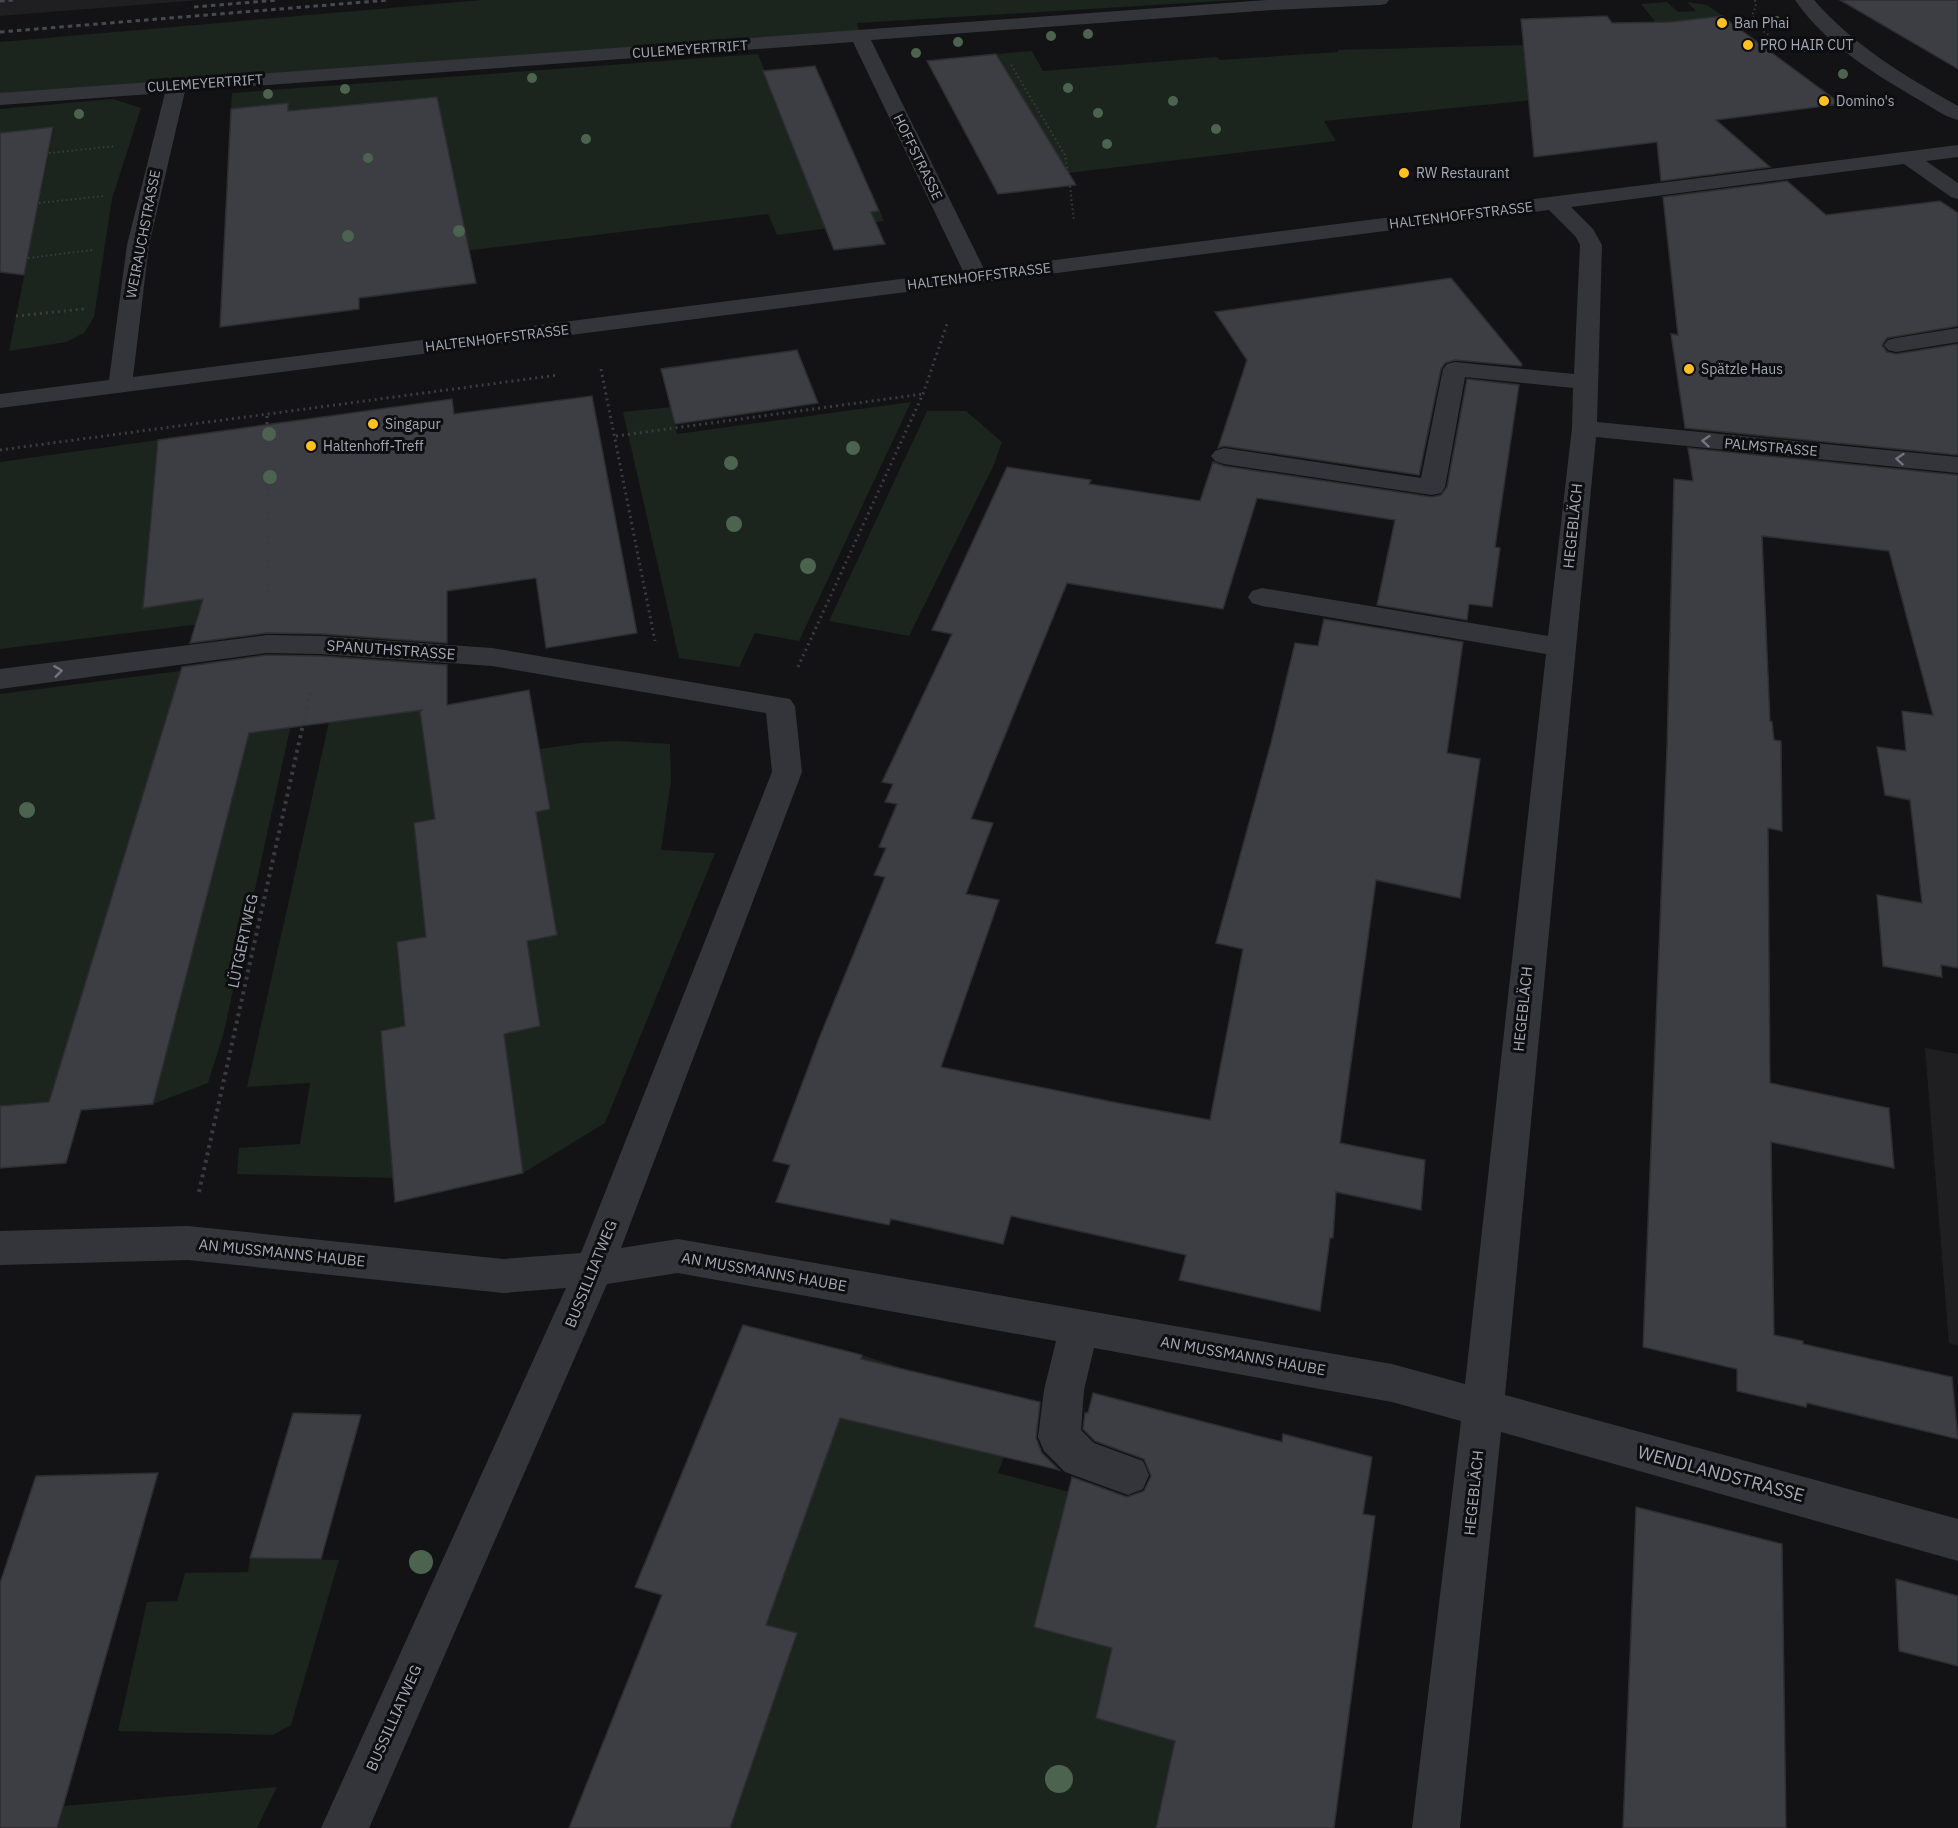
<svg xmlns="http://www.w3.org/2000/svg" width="1958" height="1828" font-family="'IBM Plex Sans',sans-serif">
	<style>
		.built { fill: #1f1f22 }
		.green { fill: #1b241d }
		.building { fill: #3d3e43; stroke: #2d2d32; stroke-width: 1.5 }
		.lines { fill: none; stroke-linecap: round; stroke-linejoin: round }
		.path-far2 { stroke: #3a3c42; stroke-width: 2; stroke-dasharray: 1.5 3; stroke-linecap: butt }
		.path-far1 { stroke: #3a3c42; stroke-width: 3; stroke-dasharray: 2 4; stroke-linecap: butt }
		.path { stroke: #3a3c42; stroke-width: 4; stroke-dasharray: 3 4.5; stroke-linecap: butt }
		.minor { fill: #34353b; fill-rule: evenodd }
		.rail { stroke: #474950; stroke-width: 3; stroke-dasharray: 4.5 4; stroke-linecap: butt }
		.tree { fill: #4b634f }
		.oneway { stroke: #72757f }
		.poi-dot { fill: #ffc022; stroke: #0e0e10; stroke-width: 2 }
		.labels { text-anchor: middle; stroke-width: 6; stroke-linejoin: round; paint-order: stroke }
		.far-poi-label { font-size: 14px; fill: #a4a9b7; stroke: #0e0e10; text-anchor: start }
		.far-street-label { font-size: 14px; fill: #a4a9b7; stroke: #0e0e10 }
		.street-label { font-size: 15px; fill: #a4a9b7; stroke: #0e0e10 }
		.near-street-label { font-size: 18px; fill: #a4a9b7; stroke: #0e0e10 }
	</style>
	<rect width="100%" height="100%" fill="#131315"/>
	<path class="built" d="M0,0h200l-200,16z
		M1925,1048l33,6v292l-9,-3z"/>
	<path class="green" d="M482,0h755l-380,23 3,13 -860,63v-57z
		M1667,2l11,10 18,-1 -9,-9 20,3 16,11 -66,8 -16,-20z
		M1603,43l88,41 -367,37 12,20 -268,32 -71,-119 35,-3 11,20 174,-14 3,3 118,-8v-2z
		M758,54l63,164 59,-7 4,10 -107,14 -9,-21 -411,50 -69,29v-190l-57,6 1,-16z
		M113,99l28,9 -29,91 -18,118 -10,16 -18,9 -57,9 45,-223 -54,5v-24z
		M911,402l-112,239 -44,-8 -16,34 -60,-9 -56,-246 48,-5 6,27z
		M927,411h39l36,31 -9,25 -84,169 -80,-15z
		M158,440l-15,168 92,-13 -2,25 -233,29v-187z
		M306,655l-82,377 -16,51 -55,21 98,-379 -76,-36 -126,413 -49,4v-412z
		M420,710l15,109 -21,4 12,114 -29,6 8,83 -24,5 12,147 -156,-4 2,-26 61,-4 10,-61 -63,4 82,-365z
		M617,741l53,3 1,37 -10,69 54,3 -110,270 -82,50 -19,-139 36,-8 -13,-85 30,-7 -21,-122 14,-3 -10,-60 41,-6z
		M862,1355l55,18 87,84 -6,16 71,19 -35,134 78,22 -16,70 79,23 -19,87h-426l67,-195 -31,-8z
		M250,1558l89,2 -48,165 -18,10 -155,-4 29,-129 30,-1 8,-28 63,-1z
		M277,1787l-20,41h-199l6,-22z"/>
	<path class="building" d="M1840,0h118v69z
		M1607,16l5,7 59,-1 51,-6 119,88 -125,16 54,47 -109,14 -4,-39 -123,15 -13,-138z
		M996,54l80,131 -78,9 -71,-133z
		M815,66l64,145 -8,1 14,32 -51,6 -71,-179z
		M437,97l39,186 -117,15v11l-139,18 11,-218 57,-6v8z
		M53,127l-29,148 -24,-3v-139z
		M1787,181l39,34 114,-14 18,12v113l-71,12 -5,7 5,7 9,2 62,-10v111l-273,-27 -14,-94 7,1 -15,-138z
		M1451,278l71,86 -1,2 -66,-6 -10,3 -4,6 -22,106 -195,-29 -6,2 29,-88 -32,-48z
		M797,350l21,53 -143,21 -14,-55z
		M1467,379l52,6 -24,162 5,1 -8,59 -23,-3 -2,16 -90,-15 18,-85 -138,-22 -34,111 -156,-26 -96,236 22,4 -27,71 33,6 -58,167 177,36 92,17 33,-171 -27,-6 55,-200 24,-100 23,3 6,-27 139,23 -16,111 33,6 -20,139 -84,-18 -36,263 85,17 -4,50 -85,-18 -3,46h-3l-10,73 -141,-31 7,-25 -175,-39 -8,28 -112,-25 -2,6 -113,-23 14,-37 -17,-4 47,-125 65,-159 -11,-2 12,-27 -7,-1 18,-43 -12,-2 8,-18 -11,-2 70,-148 -20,-4 75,-163 84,13 -2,4 111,17 13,-39 11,4 208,31 9,-2 6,-8z
		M592,396l45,237 -91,15 -10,-70 -89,13v52l-126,-9 -54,-1 -77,10 13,-44 -60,9 15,-168 294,-41 2,15z
		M1688,448l270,27v493l-17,-3 1,12 -59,-11 -6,-71 45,8 -12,-103 -25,-5 -8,-48 29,4 -4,-40 31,4 -44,-164 -127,-15 8,185 2,1 2,18 7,1 1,90 -14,-3 2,255 119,25 5,60 -123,-26 3,193 29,6v3l149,33 6,62 -151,-36 -1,4 -69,-16v-22l-94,-22 24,-599 7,-269 19,2z
		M267,655l54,1 126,9v40l82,-15 21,119 -14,3 21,123 -30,6 13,85 -36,8 19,139 -128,29 -14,-171 24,-5 -8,-84 29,-5 -12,-114 21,-4 -15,-108 3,-1 -174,23 -96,371 -72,6 -15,53 -66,5v-62l49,-4 133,-435z
		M743,1325l119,30 -1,4 179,43 -4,36 6,15 17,17 -219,-52 -74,207 31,8 -67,195h-161l93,-233 -27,-8z
		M1093,1393l189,49 1,-8 89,23 -9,57 12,2 -41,312h-178l19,-87 -79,-23 16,-70 -78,-21 38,-150 55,20 17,-6 7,-15 -7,-17 -49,-18 -12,-12 2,-16h3z
		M293,1413l68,2 -40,144 -71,-1z
		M158,1473l-101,355h-57v-245l36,-107z
		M1636,1507l146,37 4,284h-163z
		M1896,1579l62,17v70l-59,-15z"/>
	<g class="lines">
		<path class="path-far2" d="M1755,0l1,7 -4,8 11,16 22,15
			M1011,65l54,90 3,18
			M49,153l67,-7
			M1070,186l4,36
			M39,203l64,-7
			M28,258l64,-8"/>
		<path class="path-far1" d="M16,316l68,-7
			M601,369l54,272
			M267,416v185
			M616,436l307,-42
			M0,450l558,-75
			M798,667l125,-273 24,-70
			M310,694l1,-5"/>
		<path class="path" d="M199,1192l111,-499"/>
		<path class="minor" d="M1267,0h122l-3,4 -6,1 -107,5 -402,30 113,229 974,-124v12l-32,4 32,22v16l-7,-2 -47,-33 -333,43 22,22 9,16 -5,177 361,35v16l-362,-36 -91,958 453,124v42l-457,-129 -41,396h-48l49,-407 -69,-19 -298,-54 -10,42 -3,40 13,13 49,18 6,14 -6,14 -15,6 -63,-23 -21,-21 -6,-14 6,-47 12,-49 -378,-68 -71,11 -238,544h-48l245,-540 -63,5 -315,-33 -188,5v-34l188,-5 315,33 78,-6 191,-481 -6,-59 -274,-47 -171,-12 -54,-1 -267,36v-20l267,-34 54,1 171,12 298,51 5,7 7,66 -181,476 57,-9 714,125 73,20 81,-730 -284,-48 -10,-3 -4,-6 4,-6 10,-3 286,48 24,-208 1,-40 -108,-11 -20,110 -4,6 -9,2 -208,-31 -9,-3 -4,-5 4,-5 9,-3 197,30 22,-109 4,-5 8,-2 119,12 6,-129 -4,-8 -27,-27 -1549,198v-14l109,-14 18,-135 38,-152 -165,12v-12zM853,42l110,229 -830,106 16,-132 36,-154z
			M1795,0h19c40,46 91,76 144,106v14c-13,-3 -25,-12 -37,-19 -46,-27 -95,-56 -126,-101z
			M1958,328v14l-62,10 -8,-2 -4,-5 4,-5 8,-2z"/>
		<path class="rail" d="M0,1l14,-1
			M194,7l84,-7
			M0,32l389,-32"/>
	</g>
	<g class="tree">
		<circle cx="1776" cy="21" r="5"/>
		<circle cx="1088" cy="34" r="5"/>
		<circle cx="1051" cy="36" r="5"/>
		<circle cx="958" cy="42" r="5"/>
		<circle cx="1804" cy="47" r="5"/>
		<circle cx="916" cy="53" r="5"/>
		<circle cx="1843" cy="74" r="5"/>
		<circle cx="532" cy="78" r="5"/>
		<circle cx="1068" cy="88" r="5"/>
		<circle cx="345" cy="89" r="5"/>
		<circle cx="268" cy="94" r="5"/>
		<circle cx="1173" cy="101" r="5"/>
		<circle cx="1886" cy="102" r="5"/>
		<circle cx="1098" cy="113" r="5"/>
		<circle cx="79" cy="114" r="5"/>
		<circle cx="1216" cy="129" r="5"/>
		<circle cx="586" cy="139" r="5"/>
		<circle cx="1107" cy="144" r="5"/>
		<circle cx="368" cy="158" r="5"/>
		<circle cx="459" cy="231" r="6"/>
		<circle cx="348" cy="236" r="6"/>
		<circle cx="269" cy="434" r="7"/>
		<circle cx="853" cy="448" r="7"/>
		<circle cx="731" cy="463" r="7"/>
		<circle cx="270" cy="477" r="7"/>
		<circle cx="734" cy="524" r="8"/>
		<circle cx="808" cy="566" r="8"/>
		<circle cx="27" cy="810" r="8"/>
		<circle cx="421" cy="1562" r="12"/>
		<circle cx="1059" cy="1779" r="14"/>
	</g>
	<defs><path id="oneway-chevron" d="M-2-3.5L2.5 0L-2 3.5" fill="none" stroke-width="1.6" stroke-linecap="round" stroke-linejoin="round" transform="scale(1.5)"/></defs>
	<g class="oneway">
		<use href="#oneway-chevron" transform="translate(1706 441) rotate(-175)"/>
		<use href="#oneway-chevron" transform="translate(1900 459) rotate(-175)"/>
		<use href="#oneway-chevron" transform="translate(58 671) rotate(-7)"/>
	</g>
	<g class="poi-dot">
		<circle cx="1722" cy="23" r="6"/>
		<circle cx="1748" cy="45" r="6"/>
		<circle cx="1824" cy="101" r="6"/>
		<circle cx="1404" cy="173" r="6"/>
		<circle cx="1689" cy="369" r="6"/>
		<circle cx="373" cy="424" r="6"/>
		<circle cx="311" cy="446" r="6"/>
	</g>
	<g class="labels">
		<g class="far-poi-label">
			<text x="1734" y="28">Ban Phai</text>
			<text x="1760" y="50">PRO HAIR CUT</text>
			<text x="1836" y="106">Domino's</text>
			<text x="1416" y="178">RW Restaurant</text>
			<text x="1701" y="374">Spätzle Haus</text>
			<text x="385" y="429">Singapur</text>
			<text x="323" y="451">Haltenhoff-Treff</text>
		</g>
		<g class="far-street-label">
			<text transform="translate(690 49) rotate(-4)" y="5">CULEMEYERTRIFT</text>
			<text transform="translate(205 83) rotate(-4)" y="5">CULEMEYERTRIFT</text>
			<text transform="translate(918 157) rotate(64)" y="5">HOFFSTRASSE</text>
			<text transform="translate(1461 215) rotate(-7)" y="5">HALTENHOFFSTRASSE</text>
			<text transform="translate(143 234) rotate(-79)" y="5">WEIRAUCHSTRASSE</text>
			<text transform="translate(979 276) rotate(-7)" y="5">HALTENHOFFSTRASSE</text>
			<text transform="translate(497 338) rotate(-7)" y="5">HALTENHOFFSTRASSE</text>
			<text transform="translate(1771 447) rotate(5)" y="5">PALMSTRASSE</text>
		</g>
		<g class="street-label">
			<text transform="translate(1573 526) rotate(-84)" y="5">HEGEBLÄCH</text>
			<text transform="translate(391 650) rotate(4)" y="5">SPANUTHSTRASSE</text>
			<text transform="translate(243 941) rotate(-78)" y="5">LÜTGERTWEG</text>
			<text transform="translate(1523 1009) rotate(-84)" y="5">HEGEBLÄCH</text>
			<text transform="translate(282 1253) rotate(6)" y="5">AN MUSSMANNS HAUBE</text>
			<text transform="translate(764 1272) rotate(10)" y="5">AN MUSSMANNS HAUBE</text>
			<text transform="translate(591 1274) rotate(-68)" y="5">BUSSILLIATWEG</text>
			<text transform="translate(1243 1356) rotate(10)" y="5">AN MUSSMANNS HAUBE</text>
			<text transform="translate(1474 1493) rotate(-84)" y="5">HEGEBLÄCH</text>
			<text transform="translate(394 1718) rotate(-66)" y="5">BUSSILLIATWEG</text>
		</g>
		<g class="near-street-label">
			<text transform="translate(1721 1474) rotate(15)" y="6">WENDLANDSTRASSE</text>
		</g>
	</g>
</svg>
